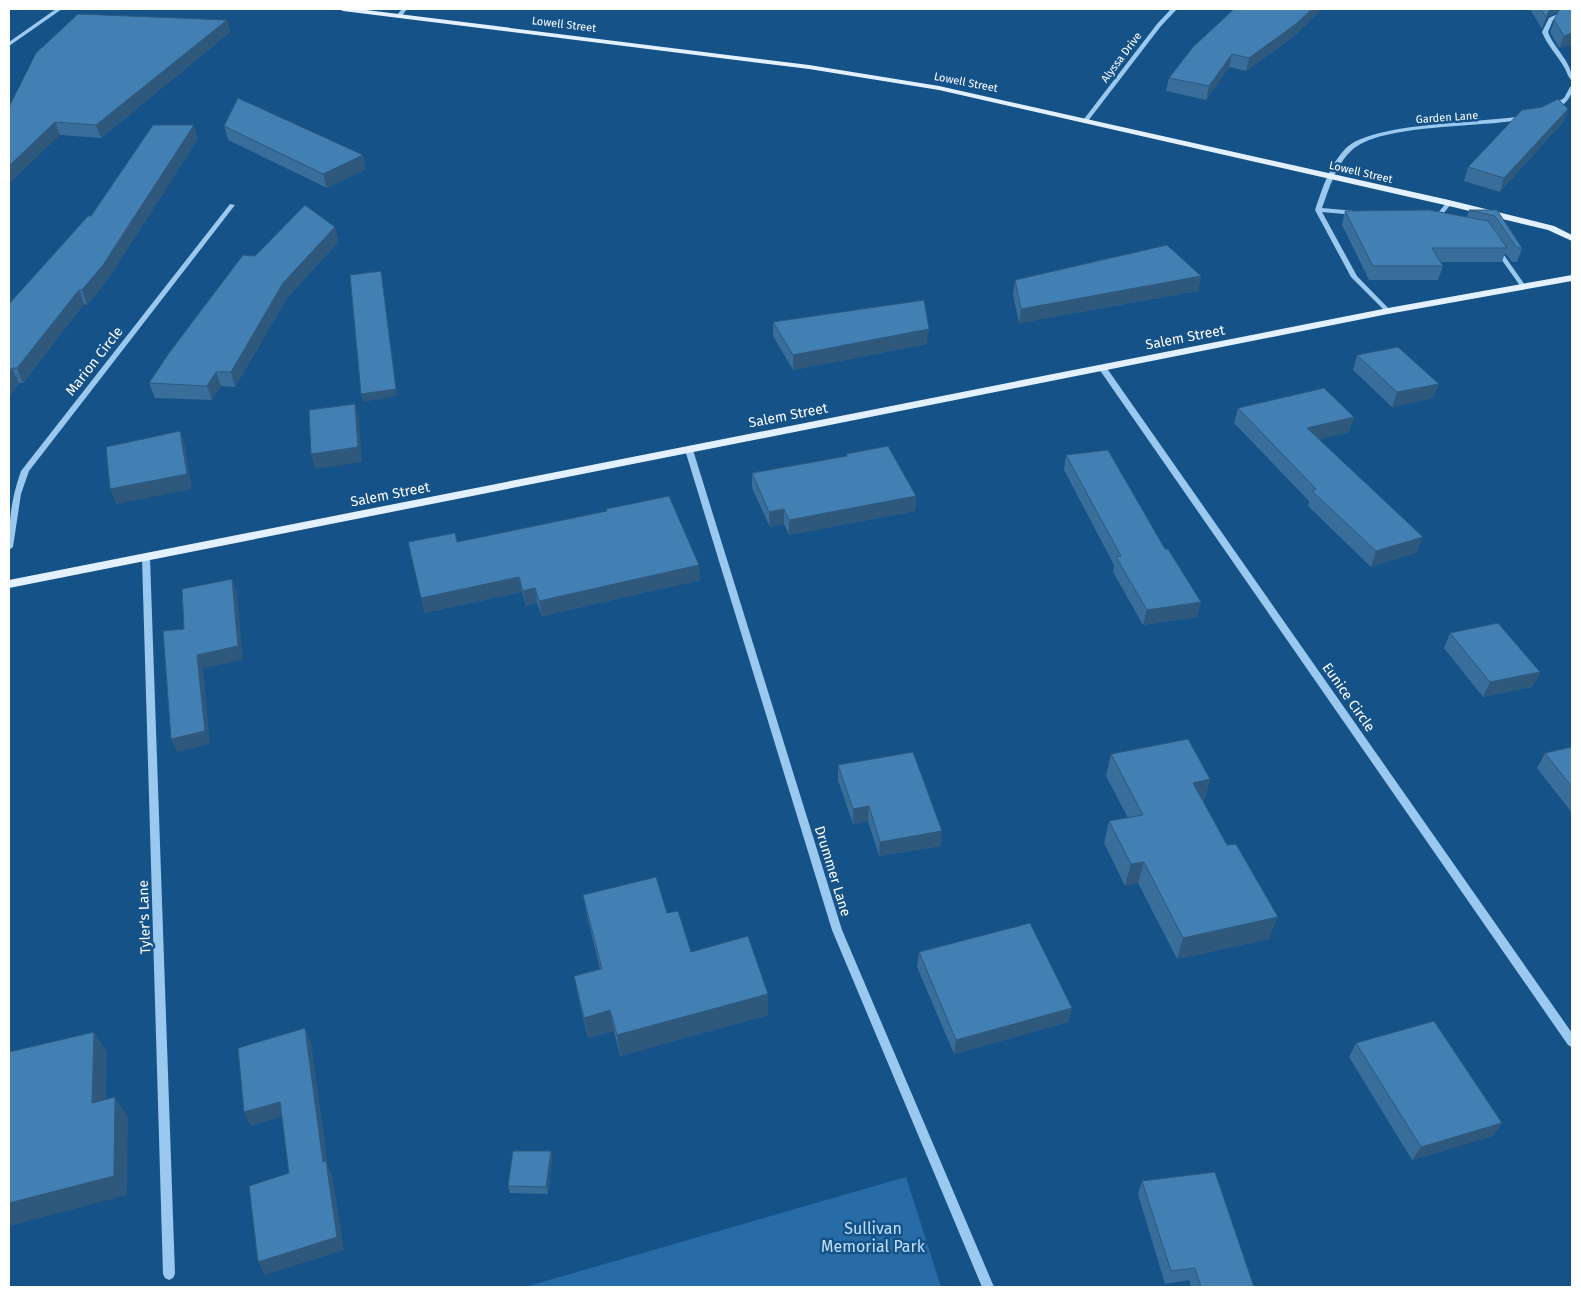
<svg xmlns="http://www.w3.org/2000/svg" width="1581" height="1296" font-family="'Fira Sans',sans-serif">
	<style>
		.green { fill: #276ca6 }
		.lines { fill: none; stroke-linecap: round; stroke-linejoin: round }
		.minor { fill: #9bc8ef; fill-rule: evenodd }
		.major { fill: #e3f0ff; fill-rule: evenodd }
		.wall { fill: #396d9a }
		.shaded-wall { fill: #2e597d }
		.building { fill: #427fb3; stroke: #2e597d }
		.labels { text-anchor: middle; stroke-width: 5; stroke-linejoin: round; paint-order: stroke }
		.far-street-label { font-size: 11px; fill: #fff; stroke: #155288 }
		.street-label { font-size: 14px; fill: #fff; stroke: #155288 }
		.near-park-label { font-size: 16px; fill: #c1e0fb; stroke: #155288 }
	</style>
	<rect width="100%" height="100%" fill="#155288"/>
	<path class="green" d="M906,1177l35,110h-416z"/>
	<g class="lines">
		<path class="minor" d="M56,9h6l-53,37v-4z
			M402,9h5l-6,8h-4l-1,-1z
			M1171,9h6l-16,17 -73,95h-4v-2l73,-95z
			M1568,9h4v2l-19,9 -5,12c6,17 25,30 24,49 -4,-4 -5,-9 -8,-14 -7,-12 -17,-22 -22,-35l7,-14z
			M1572,86c1,12 -10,23 -22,23v-2l14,-9 6,-11z
			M1523,116l3,2 -1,1c-41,9 -146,4 -174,32 -15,14 -22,38 -29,57l33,3 3,2 -3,2 -33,-3 35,64 34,35 -3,2 -2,-1 -35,-35 -36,-67c7,-21 15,-46 31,-62 28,-26 136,-25 177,-32z
			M1447,202l5,1 -15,18h-4v-2z
			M230,204l5,1 -206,266 -8,23 -8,53 -4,3c0,-31 2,-50 12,-79z
			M1497,247l2,1 26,37v2h-4l-27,-38z
			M1100,367h6l466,666v14l-4,-2 -469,-676z
			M686,448h3l4,2 149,480 152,357h-12l-150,-357 -147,-480z
			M146,555l4,3 25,716 -2,4 -4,2 -4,-2 -2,-4 -21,-716z"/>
		<path class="major" d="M339,9h19l451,56 130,21 510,114 105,26 18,9v6l-24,-11 -99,-24 -510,-116 -130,-21 -466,-58z
			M1572,275v6l-184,33 -1379,274v-8l1379,-272z"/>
	</g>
	<path class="wall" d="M1234,9h88l-29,28 -47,34 -17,-4 -23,33 -40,-9 3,-13z
		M1530,9h42v35l-13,4 -9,-16 8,-20 -10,4 -6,13z
		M227,20l3,12 -129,106 -41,-3 -51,-28z
		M1568,109l-5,13 -63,70 -36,-11 4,-14z
		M224,126l142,43 -39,19 -99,-48z
		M198,139l-90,140 -21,26 -3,-1 -61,79h-4l-10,14v-93l82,-88z
		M1469,210h28l25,38 -5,14h-5l-7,-9 -3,9h-61l2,4 -5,14h-69l-27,-55 3,-14 122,6z
		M339,241l-52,57 -52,89 -14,-1 -9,14 -57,-2 -6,-15 106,-127z
		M1201,276l-3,15 -179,32 -6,-29 2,-14z
		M773,322l154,22 -134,26 -20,-34z
		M1357,355l76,43 -41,9 -39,-37z
		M1238,408l116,9 -5,15 -30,7 98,113 -46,15 -63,-61 1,-5 -75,-78z
		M846,454l70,42 -1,15 -126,24 -5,-11 -14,3 -18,-39v-15l94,-17z
		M1066,455l99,94 36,53 -4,15 -54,8 -30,-53 1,-7 -50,-95z
		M606,509l94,71 -158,36 -5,-13 -11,3 -4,-14 -98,21 33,-71 150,-30z
		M1450,633l90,39 -8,15 -49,10 -39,-49z
		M1572,747v66l-35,-45 8,-15z
		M1111,754l99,25 -6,22h-1l66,138 -92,20 -39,-76 -13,3 -21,-43 5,-22 19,-3 -22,-42z
		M838,765l103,81 -62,10 -11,-35 -15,3 -15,-44z
		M583,895l84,18 24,39 77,42v21l-148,41 -6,-25 -26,7 -10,-41 -4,-21 26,-7 -13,-53z
		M919,952l153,56 -4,14 -114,32 -37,-87z
		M1356,1043l146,80 -10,13 -80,24 -63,-103z
		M551,1151l1,7 -4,36 -38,-1 -2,-7z
		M1142,1181l112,106h-63l-2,-7 -24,4 -27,-90z"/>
	<path class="shaded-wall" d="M1312,9h10l-29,28 -47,34 3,-13z
		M1550,9h14l-16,7 -6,13 4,-12z
		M227,20l3,12 -129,106 -5,-13z
		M1572,33v11l-13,4 5,-12z
		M1232,54l-3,13 -23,33 3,-14z
		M1568,109l-5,13 -63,70 4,-14z
		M55,122l5,13 -51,49v-18z
		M194,125l4,14 -90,140 -21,26 -5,-15z
		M363,155l3,14 -39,19 -4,-14z
		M335,227l4,14 -52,57 -52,89 -4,-15 52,-89z
		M381,271l16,125 -34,6 -2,-8z
		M1201,276l-3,15 -179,32 2,-14z
		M79,290l5,14 -61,79 -6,-15z
		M929,329l-2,15 -134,26v-15z
		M12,368l7,15 -10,14v-24z
		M216,372l5,14 -9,14 -5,-14z
		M1439,384l-6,14 -41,9 5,-15z
		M355,404l4,14 3,44 -47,7 -4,-15z
		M1354,417l-5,15 -46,11 4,-15z
		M180,431l5,15 7,43 -76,15 -6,-15z
		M916,496l-1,15 -126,24v-15z
		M784,509v15l-14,3 -1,-15z
		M1423,537l-6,15 -46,15 5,-16z
		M699,565l1,15 -158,36 -3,-15z
		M519,577l3,15 -98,21 -3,-15z
		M232,579l5,13 6,68 -40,8 7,76 -33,8 -6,-13 26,-84z
		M535,588l2,15 -11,3 -3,-15z
		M1201,602l-4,15 -54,8 4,-15z
		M1540,672l-8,15 -49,10 7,-15z
		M1210,779l-6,22 -17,4 6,-22z
		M869,806l-1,15 -15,3v-15z
		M942,831l-1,15 -62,10 1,-14z
		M1144,862l-6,21 -13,3 6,-22z
		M1278,917l-9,22 -92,20 6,-21z
		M768,994v21l-148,41 -3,-21z
		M1072,1008l-4,14 -114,32 2,-14z
		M610,1010l4,21 -26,7 -4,-20z
		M305,1028l6,14 17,124 4,9 12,75 -79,25 -7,-13 65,-100z
		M94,1032l13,20 -2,70 -13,-19z
		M115,1097l13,20 -1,78 -118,31v-23z
		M280,1102l7,13 -36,11 -7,-14z
		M1502,1123l-10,13 -80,24 9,-13z
		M551,1151l1,7 -4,36 -2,-7z"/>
	<path class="building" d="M1234,9h78l-16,15 -47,34 -17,-4 -23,32 -40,-8 24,-31z
		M1541,9h9l-4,8z
		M1561,9h11v24l-8,3 -10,-16 5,-10z
		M78,14l149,6 -131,105 -41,-3 -46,44v-59l27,-54z
		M238,98l125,57 -40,19 -99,-48z
		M1558,99l10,10 -64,69 -36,-11 54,-57 20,-3z
		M153,125h41l-91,140 -21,25h-3l-62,78h-5l-3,5v-69l79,-88h3z
		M305,205l30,22 -52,56 -52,89h-15l-9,14 -58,-3 20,-30 74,-98 12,1z
		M1429,210l59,11 19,27h-75l11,18h-70l-28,-55z
		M1469,210h28l25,38h-5l-22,-32z
		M1167,245l34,31 -180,33 -6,-29z
		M381,271l15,118 -35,5 -11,-119z
		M924,300l5,29 -136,26 -20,-33z
		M1398,347l41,37 -42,8 -40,-37z
		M1324,388l30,29 -47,11 116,109 -47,14 -64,-60 4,-2 -78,-81z
		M355,404l3,43 -47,7 -2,-44z
		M180,431l7,43 -77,15 -4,-42z
		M888,446l28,50 -127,24 -5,-11 -15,3 -17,-39 95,-17 -1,-2z
		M1108,450l57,99h3l33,53 -54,8 -31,-53 5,-1 -55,-101z
		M669,496l30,69 -160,36 -4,-13 -12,3 -4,-14 -98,21 -13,-56 47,-9 2,9 150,-31 -1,-2z
		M232,579l6,67 -41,9 8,76 -34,8 -8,-108 21,-2 -2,-40z
		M1498,623l42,49 -50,10 -40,-49z
		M1188,739l22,40 -17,4 34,62 9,-1 42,73 -95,21 -39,-76 -13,2 -22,-43 34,-6 -32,-61z
		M1572,747v40l-27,-34z
		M913,752l29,79 -62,11 -11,-36 -16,3 -15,-44z
		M656,877l11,36 11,-2 13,41 57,-16 20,58 -151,41 -7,-25 -26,8 -10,-42 28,-7 -19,-74z
		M1030,923l42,85 -116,32 -37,-88z
		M1434,1021l68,102 -81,24 -65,-104z
		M305,1028l18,134 3,-1 11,76 -79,25 -9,-76 40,-13 -9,-71 -36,10 -6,-64z
		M94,1032l-2,71 23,-6 -1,79 -105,27v-151z
		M513,1151h38l-5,36 -38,-1z
		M1215,1172l39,115h-53l-6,-19 -24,3 -29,-90z"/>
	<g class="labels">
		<g class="far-street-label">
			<text transform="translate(564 24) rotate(7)" y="4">Lowell Street</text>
			<text transform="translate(1121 57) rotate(-53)" y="4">Alyssa Drive</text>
			<text transform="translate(966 82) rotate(11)" y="4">Lowell Street</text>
			<text transform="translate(1447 117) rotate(-4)" y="4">Garden Lane</text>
			<text transform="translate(1361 172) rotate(13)" y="4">Lowell Street</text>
		</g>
		<g class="street-label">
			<text transform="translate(1185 337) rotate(-11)" y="5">Salem Street</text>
			<text transform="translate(94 361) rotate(-52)" y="5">Marion Circle</text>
			<text transform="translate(788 415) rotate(-11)" y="5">Salem Street</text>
			<text transform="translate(390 494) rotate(-11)" y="5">Salem Street</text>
			<text transform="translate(1349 697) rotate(55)" y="5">Eunice Circle</text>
			<text transform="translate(833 871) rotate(73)" y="5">Drummer Lane</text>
			<text transform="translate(144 917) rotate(-92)" y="5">Tyler's Lane</text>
		</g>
		<g class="near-park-label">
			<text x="873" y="1234">Sullivan<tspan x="873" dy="18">Memorial Park</tspan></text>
		</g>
	</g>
	<rect width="1581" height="1296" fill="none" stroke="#ffffff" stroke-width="20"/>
</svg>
